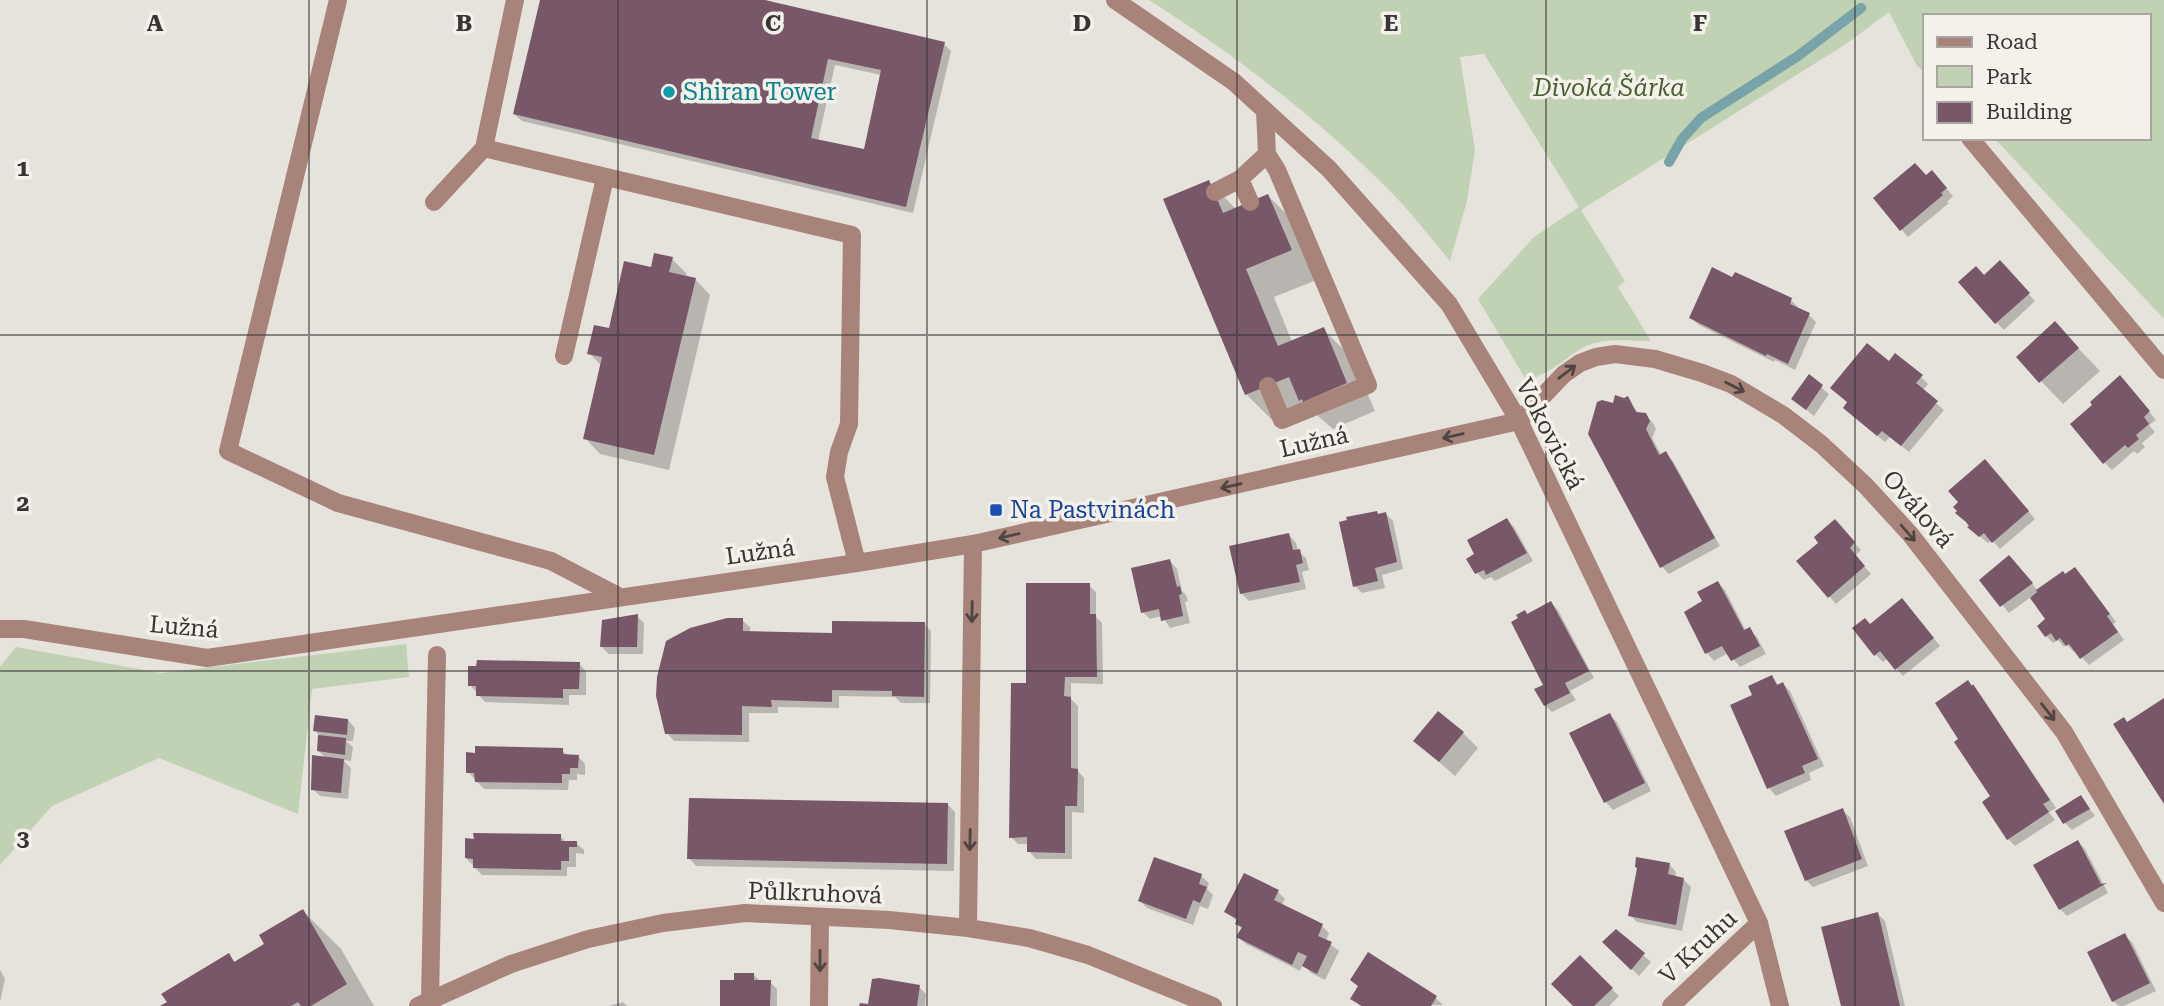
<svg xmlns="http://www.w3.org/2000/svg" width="2164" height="1006" font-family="'Roboto Serif',serif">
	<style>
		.green { fill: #c0d2b3 }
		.shadow { fill: #0003; fill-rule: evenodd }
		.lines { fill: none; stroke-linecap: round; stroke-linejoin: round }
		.stream { stroke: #78a3a9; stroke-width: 10 }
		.building { fill: #785868; fill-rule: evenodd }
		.minor { stroke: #a8837a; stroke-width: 18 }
		.oneway { stroke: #4e4542 }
		.grid { fill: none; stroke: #383634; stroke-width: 2; stroke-opacity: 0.55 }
		.culture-dot { fill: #0f9aa8; stroke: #f4f0ea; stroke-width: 2.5 }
		.transit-dot { fill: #1a4fb4; stroke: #f4f0ea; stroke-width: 2.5 }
		.labels { text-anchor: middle; stroke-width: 7; stroke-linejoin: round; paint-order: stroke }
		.park-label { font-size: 24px; font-style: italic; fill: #475f30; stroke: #f4f0ea }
		.culture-label { font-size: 24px; fill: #0d838f; stroke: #f4f0ea; text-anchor: start }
		.street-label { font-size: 24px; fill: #383634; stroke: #f4f0ea }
		.transit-label { font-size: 24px; fill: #164399; stroke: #f4f0ea; text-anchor: start }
		.grid-label { font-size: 23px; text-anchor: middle; font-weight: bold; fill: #383634; stroke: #f4f0ea; stroke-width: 7; stroke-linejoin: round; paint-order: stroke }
	</style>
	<rect width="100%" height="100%" fill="#e6e3dd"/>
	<path class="green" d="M1149,0h1015v319l-170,-181h154v-122h-224v56l-7,-6 -28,-54 -43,32 -265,166 44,71 -7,6 33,54c-20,0 -49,-4 -67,6 -19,11 -35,28 -58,33l-48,-81 56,-62 45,-30 -95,-153 -24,3 15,93 -8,51 -17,60c-19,-23 -38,-47 -59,-69 -72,-73 -156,-137 -242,-192z
		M406,644l3,33 -97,12 -14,125 -139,-56 -107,48 -52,59v-198l16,-20 145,26z"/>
	<path class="shadow" d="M541,0h217l186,44 7,7 -38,162 -391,-92 -8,-7zM835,65l46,10 -16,76 -47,-10z
		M1927,177l12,3 14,16 -6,6 2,1 -41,34 -7,-8z
		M1209,182l27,27 32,-13 29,28 22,55 -45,18 18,45 31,-13 29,29 23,53 -42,18 -23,-20 -35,14 -29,-29 -81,-194z
		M672,259l15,15 -1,3 9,2 15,16 -41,175 -69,-16 -15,-16 17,-72 -13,-13 21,-23 42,-61z
		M2007,270l28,31 -31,29 -8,-8 -11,-45z
		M1791,300l7,7 -1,2 12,6 7,7 -21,48 -20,-10 -1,2 -75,-37 -8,-7z
		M2055,324l45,47 -37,33 -45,-47z
		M1889,363l32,14 7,7 -6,7 22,19 -35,42 -19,-15 -5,5 -33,-27z
		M1809,377l20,17 -15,22 -21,-17z
		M2127,385l29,35 -7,5 6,7 -13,11 3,4 -8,7 -3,-3 -22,19 -8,-8z
		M1627,398l12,16 6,1 8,8 3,6 -4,9 10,18 4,-2 7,7 47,85 -51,28 -7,-7 -48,-162z
		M1992,468l43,51 -35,30 -8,-9 -4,3 -11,-9 -17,-32z
		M1386,514l7,7 10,48 -21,6 3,13 -23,5 -7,-7 24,-71z
		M1507,520l7,7 19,34 -38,20 -4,-4 -7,3 -7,-7v-18z
		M1842,529l19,21 -6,6 16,18 -35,30 -7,-8z
		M1289,535l7,8 2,8 8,7 3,12 -7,2 4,17 -57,12 -8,-8z
		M1170,561l7,8 5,22 4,4 2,6 -3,1 5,21 -20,5 -8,-12 -12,3 -7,-7z
		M2016,564l22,27 27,-15h17l34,46 -3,2 11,16 -35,25 -13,-14 -2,1 -7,-7 -3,2 -6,-7 -5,3 -7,-7 2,-16 -17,-23 -22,16 -28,-33z
		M1718,583l7,7 21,41 3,-2 8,8 9,17 -26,13 -12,-14 -14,8 -7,-8 -21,-40 18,-11z
		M1089,585l7,7v25l6,6 1,61 -32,-1v16l7,7v65l6,7v35l-12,-1v47h-36l-7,-8v-7h-11l-7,-7 17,-152z
		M1551,603l7,7 36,68 -24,13 6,9 -24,12 -7,-7 1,-20 -18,-70z
		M1909,607l31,39 -37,30 -15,-18 -5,4 -8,-8 -5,-29z
		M637,616l7,7 -1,31h-34l-7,-7z
		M742,620l8,7v6l83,1 91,-10 7,7 -1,72h-29l-6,-6 -56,-1v12l-61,-1v6h-29v29l-75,-1 -7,-8z
		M579,664l7,7v24h-17v10l-84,-3 -15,-17z
		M1772,677l7,9 4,-2 7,7 34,75 -15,7 2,7 -35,16 -7,-8 -37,-82 23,-10z
		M1973,687l7,7 76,114 -7,4 6,8 -40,26 -7,-7 -15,-42 -33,-57z
		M1609,715l8,7 34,69 -38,19 -7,-8 -35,-68z
		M348,720l7,8 -2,13h-7l7,6 -2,14 -8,-1 8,8 -3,31 -28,-3 -7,-7 13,-31 -8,-7 2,-15 -5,-5z
		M1463,733l15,15 -23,28 -40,-35z
		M562,750l6,6h10l7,8v11l-8,-1v6h-8l-1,10 -84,-1 -16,-17z
		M2081,798l14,18 -23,14 -7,-7z
		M948,805l7,7 -1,59 -258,-5 -7,-8z
		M1842,810l8,7 18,49 -55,21 -7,-7z
		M560,836l7,7h9l8,7v4l-8,-1v14h-9v9l-85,-1 -16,-17z
		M2078,842l7,7 23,44 -41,23 -7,-7z
		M1669,864l7,8 -1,6 9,2 7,7 -9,44 -45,-9 -7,-7z
		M1201,876l8,7 -2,6 6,6 -5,14 -8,-3 -7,19 -46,-17 -7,-7z
		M1278,892l7,7 -4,7 41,20 7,7 -3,8 13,10 -14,29 -14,-7 -8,-9 -3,7 -54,-27 -8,-7 4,-8 -5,-5 1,-2 -12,-10z
		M303,911l38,38 33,57h-210l65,-51 7,8 30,-19z
		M1878,914l7,7 20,85h-63z
		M1616,931l35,31 -12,14 -35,-34z
		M2124,935l8,7 24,49 -32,15h-5l-6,-5z
		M1580,958l39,38 -10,10h-34z
		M0,970l5,9 -5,23z
		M753,974l8,8h9l7,7v17h-55l14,-24z
		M1352,980l84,18 7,7 -83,1 -8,-8 7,-11z
		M919,987l7,7 -1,12h-64h9z
		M623,1002l4,4h-18z"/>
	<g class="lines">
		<path class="stream" d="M1669,162l13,-23 19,-21 97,-62 63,-48"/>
	</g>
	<path class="building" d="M540,0h225l180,42 -39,165 -393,-93zM828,59l53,11 -17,79 -53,-11z
		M1915,163l11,12 6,-5 15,18 -6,5 2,2 -43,36 -27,-33z
		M1209,180l14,33 45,-19 24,56 -46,19 32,77 46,-19 23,56 -44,19 -1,-3 -3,2 -10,-24 -44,18 -82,-196z
		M654,253l19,4 -4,15 27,6 -42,177 -71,-16 19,-82 -15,-3 7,-29 15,3 15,-67 27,6z
		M2000,260l30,33 -35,31 -37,-42 18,-16 8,9z
		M1712,267l20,10 3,-5 57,26 -2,6 20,9 -22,51 -21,-10 -1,2 -77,-38z
		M2055,321l24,27 -40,35 -23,-26z
		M1867,343l22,18 6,-8 28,22 -7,8 22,18 -37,45 -19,-15 -5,5 -34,-28 4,-6 -17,-14z
		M1809,374l14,11 -17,25 -15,-11z
		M2120,375l30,36 -6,6 5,7 -13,11 3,4 -11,9 -3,-3 -22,19 -33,-40 22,-19 -2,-3z
		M1615,395l9,3 4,-2 8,16 10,1 4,8 -4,8 13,26 7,-4 49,87 -55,30 -72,-134 9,-32 5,-2 11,3z
		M1985,459l44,52 -37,32 -8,-10 -5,4 -12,-10 2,-1 -3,-4 -11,-9 2,-2 -4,-4 5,-5 -10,-11z
		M1377,511l1,3 8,-2 11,50 -22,6 3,13 -25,6 -14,-65 8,-2 -1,-3z
		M1507,518l20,35 -41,22 -2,-5 -9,4 -9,-15 8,-5 -7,-14z
		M1835,519l20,23 -5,6 15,18 -37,32 -32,-37 22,-18 -4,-6z
		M1289,533l4,17 7,-1 3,14 -7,2 4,17 -60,12 -11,-48z
		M2009,555l24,28 -33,24 -21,-27z
		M1170,559l7,28 3,-1 2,8 -3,1 4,21 -22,5 -2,-12 -18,4 -10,-45z
		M2075,567l35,47 -3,2 11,16 -38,27 -11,-15 -3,2 -6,-8 -4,3 -5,-8 -6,4 -8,-11 8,-7 -15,-21 7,-6 -1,-2 27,-19 2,3z
		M1718,581l26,49 6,-3 10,19 -29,15 -9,-15 -17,8 -21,-42 18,-11 -5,-9z
		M1026,583h64v31h6l1,63h-32l-1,19 7,1v71l7,1 -1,37h-12v47l-38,-1v-15l-18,1 2,-155h15z
		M1902,598l32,40 -39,32 -15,-19 -6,5 -22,-28 13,-10 5,6z
		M1551,601l38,70 -24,12 5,10 -26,13 -10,-17 9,-4 -32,-63 7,-4 -2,-3 9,-5 2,4z
		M638,614l-1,33h-37l2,-27z
		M727,618h16v13l89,2v-12l93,1 -1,75 -32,-1v-5l-60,-1v12l-61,-2 1,7 -30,-1v29l-77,-1 -9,-38 1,-19 9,-36 24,-13z
		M477,660l103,2 -1,27h-16v9l-87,-2v-10h-8v-20h8z
		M1772,675l5,10 6,-3 35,77 -16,7 3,7 -38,16 -37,-84 22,-10 -4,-9z
		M1968,680l4,6 1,-2 77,116 -7,4 6,8 -42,28 -25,-38 8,-6 -36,-54 4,-3 -23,-36z
		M2164,698v106l-51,-80 11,-7 3,5z
		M1438,711l26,21 -25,30 -26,-21z
		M1610,713l35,70 -41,20 -35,-70z
		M315,715l33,4 -1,16 -34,-4z
		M318,735l28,3 -1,17 -28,-4z
		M475,746l88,2v6l16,1 -1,13h-8v6h-8v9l-87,-1 -1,-9h-8v-21l9,1z
		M312,755l32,4 -3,34 -30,-3z
		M2081,795l9,14 -27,15 -8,-13z
		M689,798l259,5 -1,61 -260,-5z
		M1843,808l19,51 -57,22 -21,-50z
		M473,833l88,1v7h16v6h-8v14h-8v9l-88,-2v-9l-8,-1v-20l9,1z
		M2078,840l23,44 6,-1 -48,27 -26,-45z
		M1154,857l48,17 -3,10 8,3 -7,16 -7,-3 -7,19 -48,-18z
		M1636,857l34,6 -2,11 16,4 -8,47 -48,-9 9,-48 -2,-1z
		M1244,873l35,17 -5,10 49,24 -5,12 14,6 -15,32 -15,-8 5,-10 -9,-4 -6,13 -56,-28 6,-10 -7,-3 2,-5 -13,-7z
		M303,909l44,75 -36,22h-10l-3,-4 -7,4h-131l7,-4 -6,-8 68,-41 5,9 30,-18 -5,-9z
		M1878,912l22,94h-59l-20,-79z
		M1616,929l29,24 -14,17 -29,-28z
		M2125,933l25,50 -38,19 -25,-50z
		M1368,952l69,44 -6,10h-69l-12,-7 8,-13 -8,-6z
		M1580,955l33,33 -19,18h-21l-22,-22z
		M734,973h20v7h17l-1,26h-50v-26h14z
		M879,978l41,7 -3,21h-58l1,-3 8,1 4,-25z"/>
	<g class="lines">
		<path class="minor" d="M338,0l-110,451 110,52 213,58 69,36
			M515,0l-31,148 368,87 -3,189 -10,28 -4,25 22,86
			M1115,0l119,82 95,87 120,135 70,117 240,502 21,83
			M1265,111l2,43 10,16 91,215 -86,35 -14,-34
			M1970,138l194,232
			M1240,179l10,23
			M1215,192l25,-13 27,-25
			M434,202l50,-54
			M564,356l41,-178
			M1519,421l45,-47 16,-11 16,-6 19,-3 40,5 47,14 29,11 52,31 38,29 45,42 44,48 154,198 100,171
			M0,629h24l183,29 650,-95 116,-19 546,-123
			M968,928l5,-384
			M430,1000l7,-345
			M418,1006l93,-42 77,-25 75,-16 82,-10 144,7 79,8 61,10 59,17 125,51
			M819,1006l1,-89
			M1671,1006l88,-83"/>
	</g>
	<defs><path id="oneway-shaft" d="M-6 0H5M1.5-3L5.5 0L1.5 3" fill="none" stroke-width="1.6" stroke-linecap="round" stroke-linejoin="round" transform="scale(1.75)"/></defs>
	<g class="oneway">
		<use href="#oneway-shaft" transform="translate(1567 372) rotate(-37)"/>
		<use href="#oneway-shaft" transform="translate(1735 387) rotate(27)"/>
		<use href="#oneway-shaft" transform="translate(1453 436) rotate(167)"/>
		<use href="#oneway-shaft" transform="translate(1231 486) rotate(167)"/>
		<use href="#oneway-shaft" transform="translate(1908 533) rotate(49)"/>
		<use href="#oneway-shaft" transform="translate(1009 536) rotate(167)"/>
		<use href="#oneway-shaft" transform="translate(972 612) rotate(91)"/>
		<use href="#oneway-shaft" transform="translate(2048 712) rotate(52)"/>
		<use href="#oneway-shaft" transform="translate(970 840) rotate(91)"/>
		<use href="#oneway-shaft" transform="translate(820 961) rotate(90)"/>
	</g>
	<path class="grid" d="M309,0v1006M618,0v1006M927,0v1006M1237,0v1006M1546,0v1006M1855,0v1006M0,335h2164M0,671h2164"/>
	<circle class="culture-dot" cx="669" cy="92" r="7"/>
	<rect class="transit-dot" x="989" y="503" width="14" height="14" rx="3.5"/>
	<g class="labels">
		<g class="park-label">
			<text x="1609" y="96">Divoká Šárka</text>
		</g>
		<g class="culture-label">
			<text x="683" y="100">Shiran Tower</text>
		</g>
		<g class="street-label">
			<text transform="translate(1550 434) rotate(63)" y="8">Vokovická</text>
			<text transform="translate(1314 442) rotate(-13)" y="8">Lužná</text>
			<text transform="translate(1918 509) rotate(49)" y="8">Oválová</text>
			<text transform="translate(760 552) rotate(-8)" y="8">Lužná</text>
			<text transform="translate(184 627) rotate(5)" y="8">Lužná</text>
			<text transform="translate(815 893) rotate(2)" y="8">Půlkruhová</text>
			<text transform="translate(1698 947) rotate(-43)" y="8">V Kruhu</text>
		</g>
		<g class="transit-label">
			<text x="1010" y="518">Na Pastvinách</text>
		</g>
	</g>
	<g class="grid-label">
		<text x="155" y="31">A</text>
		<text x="464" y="31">B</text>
		<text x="773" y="31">C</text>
		<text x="1082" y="31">D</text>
		<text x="1391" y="31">E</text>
		<text x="1700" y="31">F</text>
		<text x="23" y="176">1</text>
		<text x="23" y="511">2</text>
		<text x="23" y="846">3</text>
	</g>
	<rect x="1923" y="14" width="228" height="126" fill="#f4f0ea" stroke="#a9a6a1" stroke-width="2"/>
	<rect x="1937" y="37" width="35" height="10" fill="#a8837a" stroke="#a9a6a1" stroke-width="2"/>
	<text x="1986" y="49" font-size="21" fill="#383634">Road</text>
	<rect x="1937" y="66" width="35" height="21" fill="#c0d2b3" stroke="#a9a6a1" stroke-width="2"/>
	<text x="1986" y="84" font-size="21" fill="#383634">Park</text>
	<rect x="1937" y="102" width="35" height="21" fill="#785868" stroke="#a9a6a1" stroke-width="2"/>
	<text x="1986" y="119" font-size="21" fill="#383634">Building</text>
</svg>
